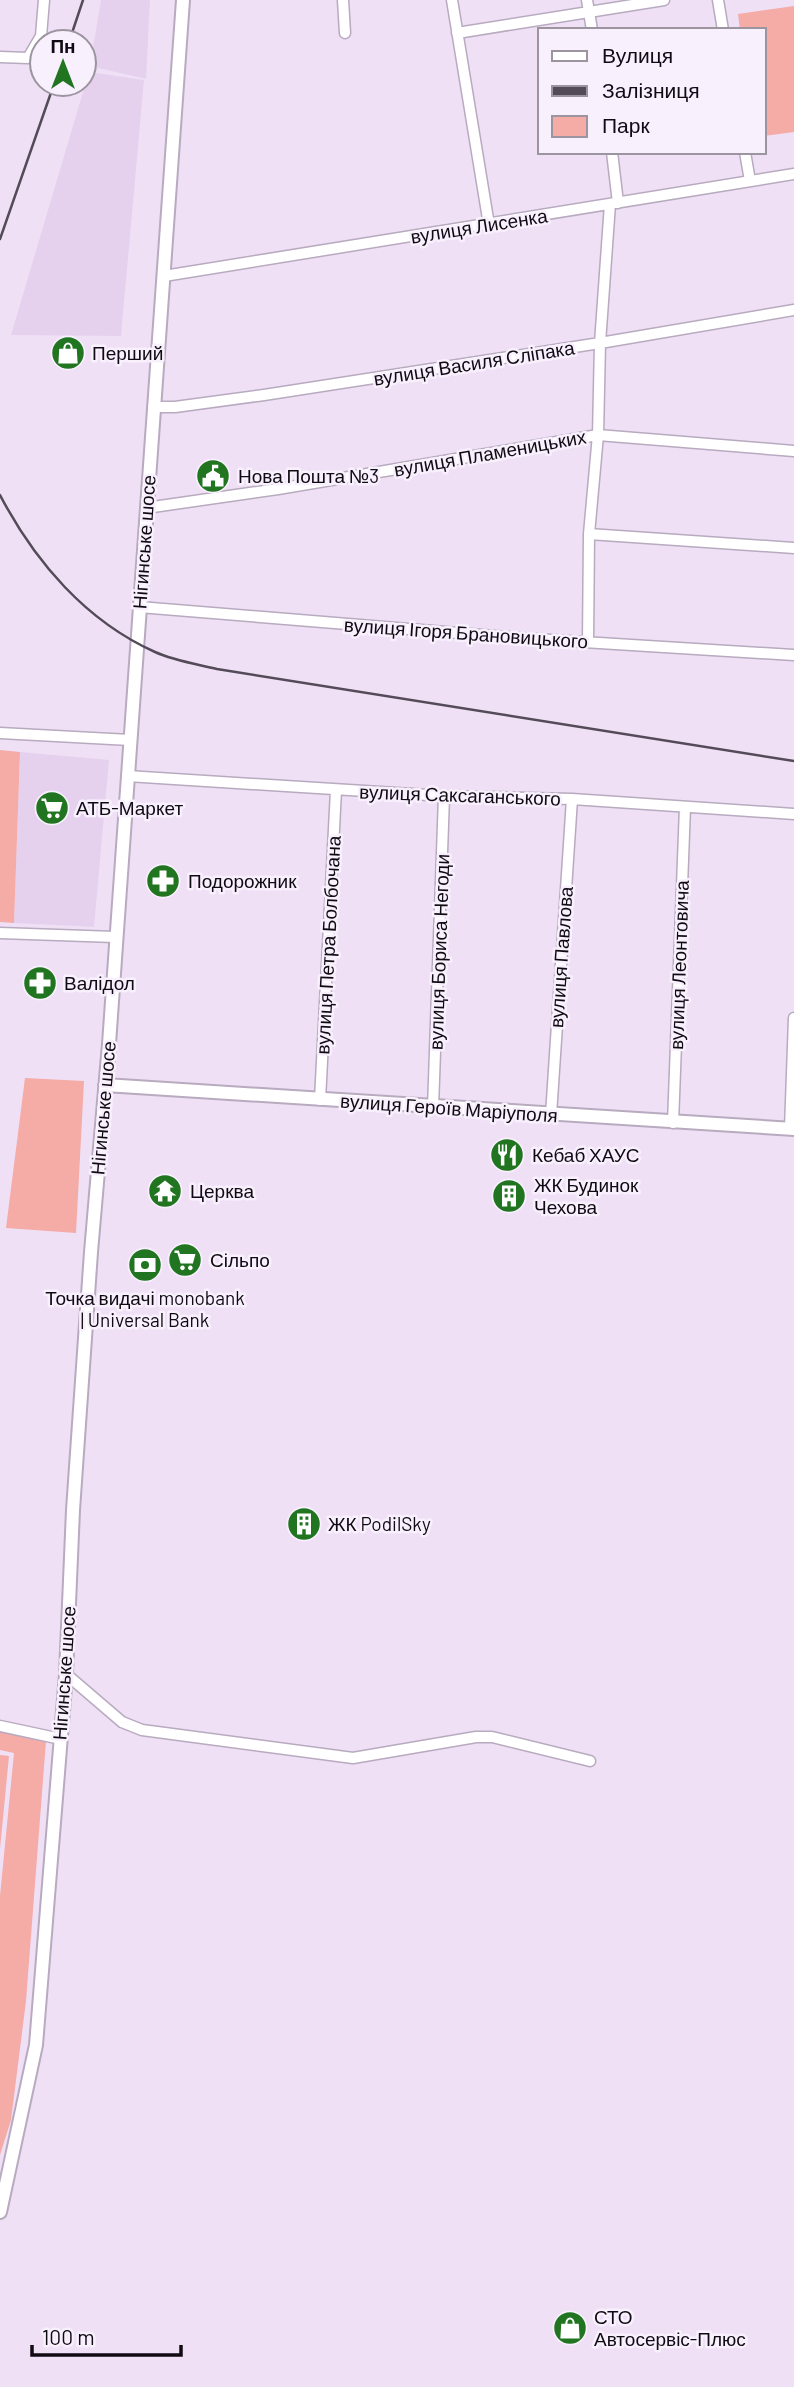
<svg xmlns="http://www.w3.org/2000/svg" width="794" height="2387" font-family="Barlow,sans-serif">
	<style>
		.built { fill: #e5d1ee }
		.green { fill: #f5aba6 }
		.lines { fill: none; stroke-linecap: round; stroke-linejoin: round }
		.minor-casing { stroke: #b8aabf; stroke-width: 13 }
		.major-casing { stroke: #b8aabf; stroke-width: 16 }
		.minor { stroke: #fff; stroke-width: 10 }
		.major { stroke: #fff; stroke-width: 12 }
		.rail { stroke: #534b57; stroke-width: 2.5 }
		.labels { text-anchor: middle; stroke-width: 5; stroke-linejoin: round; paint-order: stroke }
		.street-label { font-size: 19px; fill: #100b12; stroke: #f9f0fd }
		.poi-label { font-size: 19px; fill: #100b12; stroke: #f9f0fd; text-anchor: start }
	</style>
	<rect width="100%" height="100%" fill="#efe0f6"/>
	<path class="built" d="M101,0h49l-4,79 -56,-13z
		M89,72l55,8 -23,256 -110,-1z
		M20,752l89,8 -15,167 -80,-4z"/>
	<path class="green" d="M794,6v126l-30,4v-106h-24l-2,-16z
		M0,750l20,2 -6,171 -14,-1z
		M25,1078l59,3 -8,152 -70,-5z
		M0,1730l46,11 -20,260 -15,119 -11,35v-259l14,-143 -14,-3z
		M0,1755l9,1 -9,93z"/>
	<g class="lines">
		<g class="minor-casing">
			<path id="minor" d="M343,0l2,33
				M452,0l37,225
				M587,0l5,30
				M718,0l5,30
				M457,33l207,-33
				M0,57l28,1 13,-22 3,-36
				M612,152l6,51
				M745,152l5,29
				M164,276l630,-102
				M153,407h22l89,-12 336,-52 194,-33
				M146,508l132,-19 320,-54 196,16
				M589,534l205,14
				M139,607l380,31 275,17
				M588,642l1,-108 9,-99 2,-92 10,-139
				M0,733l130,7
				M127,776l317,20 128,3 222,15
				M0,933l115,4
				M320,1100l16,-310
				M433,1108l11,-312
				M551,1115l21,-316
				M673,1123l12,-316
				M790,1129l4,-111
				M66,1674l56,48 20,8 211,28 123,-21h16l98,24
				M0,1726l61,13"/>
		</g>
		<g class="major-casing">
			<path id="major" d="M105,1085l689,44
				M0,2212l36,-167 30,-371 7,-164 18,-258 18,-208 74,-1044"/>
		</g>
		<use href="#minor" class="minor"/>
		<use href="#major" class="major"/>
		<path class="rail" d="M69,42l14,-42
			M0,239l54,-155
			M0,495c35,67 86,126 155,157 20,9 42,12 62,17l577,92"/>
	</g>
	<defs>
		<g id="shop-disc" transform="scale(1.75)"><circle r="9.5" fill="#217520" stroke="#f9f0fd"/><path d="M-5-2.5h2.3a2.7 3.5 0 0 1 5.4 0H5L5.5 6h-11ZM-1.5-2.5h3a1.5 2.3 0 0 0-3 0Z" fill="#fff"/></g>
		<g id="civic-disc" transform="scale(1.75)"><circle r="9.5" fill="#217520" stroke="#f9f0fd"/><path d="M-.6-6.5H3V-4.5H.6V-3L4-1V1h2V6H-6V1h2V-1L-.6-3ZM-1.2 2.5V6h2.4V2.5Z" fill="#fff"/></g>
		<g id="supermarket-disc" transform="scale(1.75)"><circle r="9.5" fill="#217520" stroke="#f9f0fd"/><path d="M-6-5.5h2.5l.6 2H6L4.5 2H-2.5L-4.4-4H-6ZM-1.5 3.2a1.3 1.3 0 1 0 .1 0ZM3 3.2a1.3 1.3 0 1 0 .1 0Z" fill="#fff"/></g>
		<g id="pharmacy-disc" transform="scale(1.75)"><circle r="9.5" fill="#217520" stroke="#f9f0fd"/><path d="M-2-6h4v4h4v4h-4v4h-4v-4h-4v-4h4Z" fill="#fff"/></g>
		<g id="restaurant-disc" transform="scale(1.75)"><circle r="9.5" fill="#217520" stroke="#f9f0fd"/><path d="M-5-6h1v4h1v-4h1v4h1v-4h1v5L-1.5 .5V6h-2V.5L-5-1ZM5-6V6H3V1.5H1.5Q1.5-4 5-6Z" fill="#fff"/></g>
		<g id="temple-disc" transform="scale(1.75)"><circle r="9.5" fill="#217520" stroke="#f9f0fd"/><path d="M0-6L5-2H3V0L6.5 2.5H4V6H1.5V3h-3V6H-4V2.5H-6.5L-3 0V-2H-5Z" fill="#fff"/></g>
		<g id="building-disc" transform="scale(1.75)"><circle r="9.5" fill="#217520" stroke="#f9f0fd"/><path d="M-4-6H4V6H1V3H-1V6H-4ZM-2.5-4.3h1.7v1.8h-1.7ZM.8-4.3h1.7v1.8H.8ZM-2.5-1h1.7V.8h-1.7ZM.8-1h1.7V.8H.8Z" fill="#fff"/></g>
		<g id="bank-disc" transform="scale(1.75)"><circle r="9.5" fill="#217520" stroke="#f9f0fd"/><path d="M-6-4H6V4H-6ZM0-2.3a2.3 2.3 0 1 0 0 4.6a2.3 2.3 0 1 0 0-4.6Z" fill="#fff"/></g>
	</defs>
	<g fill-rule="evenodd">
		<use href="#shop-disc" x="68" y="353"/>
		<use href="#civic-disc" x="213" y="476"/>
		<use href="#supermarket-disc" x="52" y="808"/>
		<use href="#pharmacy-disc" x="163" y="881"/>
		<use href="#pharmacy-disc" x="40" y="983"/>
		<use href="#restaurant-disc" x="507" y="1155"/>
		<use href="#temple-disc" x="165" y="1191"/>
		<use href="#building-disc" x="509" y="1196"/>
		<use href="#supermarket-disc" x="185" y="1260"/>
		<use href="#bank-disc" x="145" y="1265"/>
		<use href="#building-disc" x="304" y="1524"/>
		<use href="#shop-disc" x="570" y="2328"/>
	</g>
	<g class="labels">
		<g class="street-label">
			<text transform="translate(479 226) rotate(-9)" y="7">вулиця Лисенка</text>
			<text transform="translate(474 363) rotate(-9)" y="7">вулиця Василя Сліпака</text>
			<text transform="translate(490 453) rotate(-10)" y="7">вулиця Пламеницьких</text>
			<text transform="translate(144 542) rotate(-86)" y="7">Нігинське шосе</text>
			<text transform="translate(466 633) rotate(4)" y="7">вулиця Ігоря Брановицького</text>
			<text transform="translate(460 795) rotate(2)" y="7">вулиця Саксаганського</text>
			<text transform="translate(328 945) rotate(-87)" y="7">вулиця Петра Болбочана</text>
			<text transform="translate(439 952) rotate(-88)" y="7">вулиця Бориса Негоди</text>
			<text transform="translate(561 957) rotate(-86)" y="7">вулиця Павлова</text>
			<text transform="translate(679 965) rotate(-88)" y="7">вулиця Леонтовича</text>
			<text transform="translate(103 1108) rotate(-85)" y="7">Нігинське шосе</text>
			<text transform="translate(449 1108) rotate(4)" y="7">вулиця Героїв Маріуполя</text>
			<text transform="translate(64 1673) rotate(-86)" y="7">Нігинське шосе</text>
		</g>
		<g class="poi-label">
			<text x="92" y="360">Перший</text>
			<text x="238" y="483">Нова Пошта №3</text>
			<text x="76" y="815">АТБ-Маркет</text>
			<text x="188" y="888">Подорожник</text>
			<text x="64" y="990">Валідол</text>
			<text x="532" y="1162">Кебаб ХАУС</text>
			<text x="534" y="1192">ЖК Будинок<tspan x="534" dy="22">Чехова</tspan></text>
			<text x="190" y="1198">Церква</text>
			<text x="210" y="1267">Сільпо</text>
			<text x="145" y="1305" text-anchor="middle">Точка видачі monobank<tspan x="145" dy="22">| Universal Bank</tspan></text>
			<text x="328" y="1531">ЖК PodilSky</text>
			<text x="594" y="2324">СТО<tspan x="594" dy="22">Автосервіс-Плюс</tspan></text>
		</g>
	</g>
	<rect x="538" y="28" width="228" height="126" fill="#f9f0fd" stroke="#9c949f" stroke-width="2"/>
	<rect x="552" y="51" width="35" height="10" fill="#ffffff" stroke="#9c949f" stroke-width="2"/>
	<text x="602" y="63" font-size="21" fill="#100b12">Вулиця</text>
	<rect x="552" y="86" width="35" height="10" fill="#534b57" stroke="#9c949f" stroke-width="2"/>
	<text x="602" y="98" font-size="21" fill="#100b12">Залізниця</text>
	<rect x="552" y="116" width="35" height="21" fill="#f5aba6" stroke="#9c949f" stroke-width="2"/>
	<text x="602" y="133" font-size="21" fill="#100b12">Парк</text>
	<g transform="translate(63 63)"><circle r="33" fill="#f9f0fd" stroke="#9c949f" stroke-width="2"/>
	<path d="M0-5L12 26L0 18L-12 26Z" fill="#217520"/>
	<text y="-10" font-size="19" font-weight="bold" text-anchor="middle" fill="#100b12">Пн</text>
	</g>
	<path d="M32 2345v10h149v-10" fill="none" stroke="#100b12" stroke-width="3.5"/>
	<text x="42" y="2345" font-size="21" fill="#100b12" stroke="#f9f0fd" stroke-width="5" paint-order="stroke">100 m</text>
</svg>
